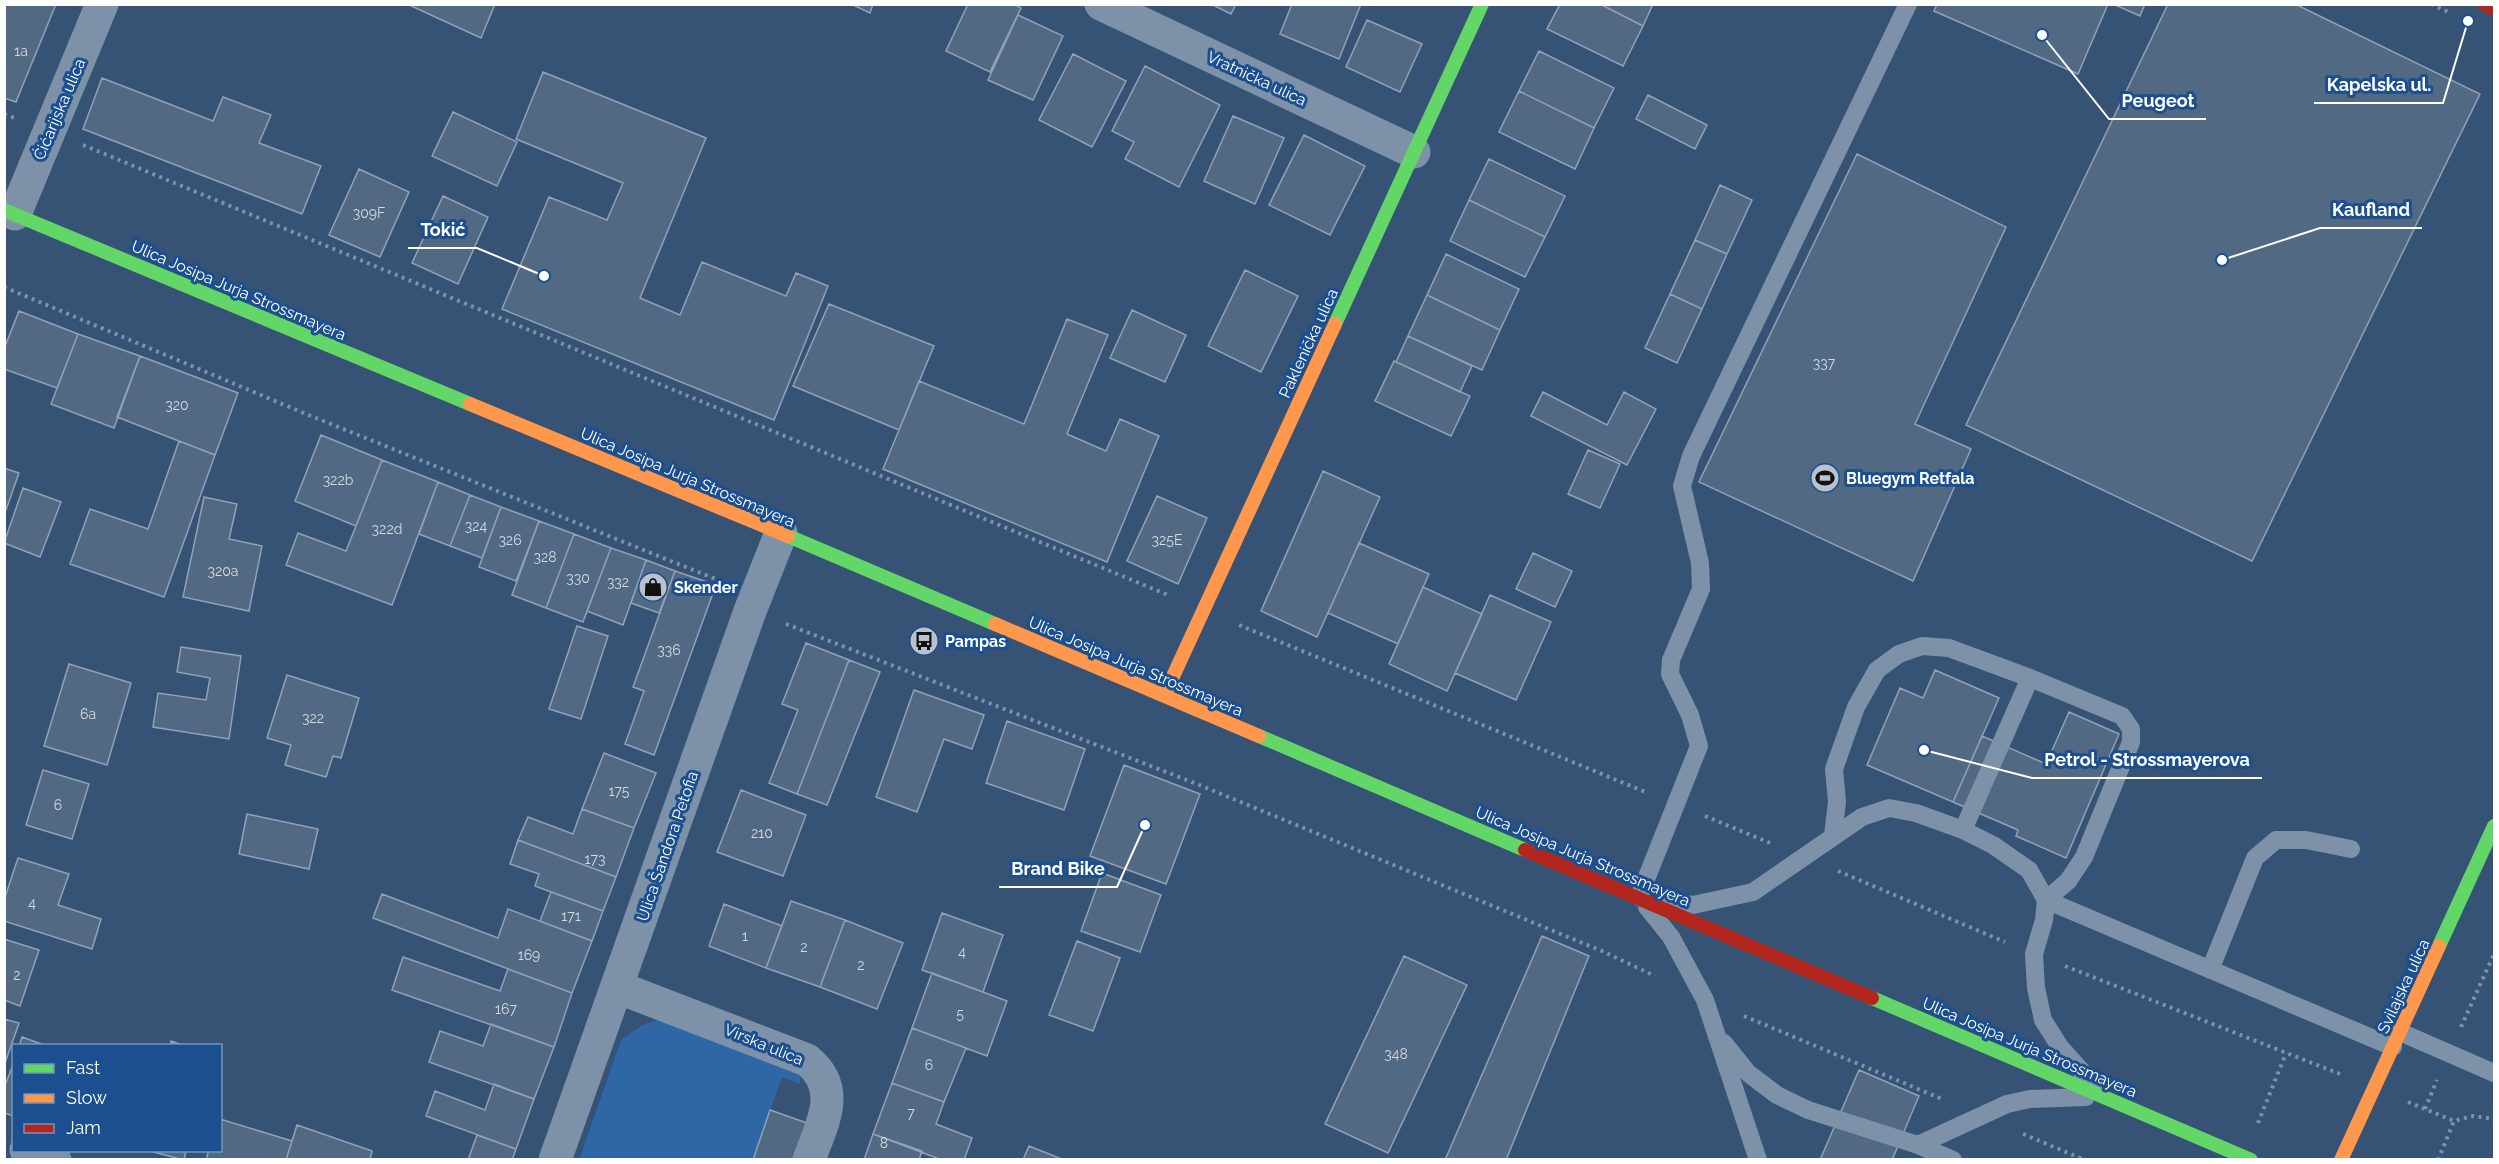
<svg xmlns="http://www.w3.org/2000/svg" width="2499" height="1164" font-family="Raleway,sans-serif">
	<style>
		.green { fill: #2f66a5 }
		.building { fill: #526984; stroke: #92a2b6; stroke-width: 1.5 }
		.lines { fill: none; stroke-linecap: round; stroke-linejoin: round }
		.path { stroke: #7d92a8; stroke-width: 4; stroke-dasharray: 3 4.5; stroke-linecap: butt }
		.lane { stroke: #7d92a8; stroke-width: 18 }
		.street { stroke: #7d92a8; stroke-width: 33 }
		.fast { stroke: #63d668; stroke-width: 14 }
		.slow { stroke: #ff974d; stroke-width: 14 }
		.jam { stroke: #b3261e; stroke-width: 14 }
		.labels { text-anchor: middle; stroke-width: 6; stroke-linejoin: round; paint-order: stroke }
		.number-label { font-size: 14px; fill: #d4dae0 }
		.street-label { font-size: 16px; fill: #fff; stroke: #1b4f8f }
		.poi-label { font-size: 16px; font-weight: bold; fill: #fff; stroke: #1b4f8f; text-anchor: start }
		.leader { fill: none; stroke: #fff; stroke-width: 2 }
		.callout-dot { fill: #fff; stroke: #1b4f8f; stroke-width: 2 }
		.callout-label { font-size: 18px; text-anchor: middle; font-weight: bold; fill: #fff; stroke: #1b4f8f; stroke-width: 6; stroke-linejoin: round; paint-order: stroke }
	</style>
	<rect width="100%" height="100%" fill="#365274"/>
	<path class="green" d="M663,1017l137,58v9l-18,-7 -29,82 -174,1 42,-120 20,-14z"/>
	<path class="building" d="M4,4h52l-40,98 -12,-4z
		M407,4h88l-14,34z
		M851,4h22l-3,9z
		M968,4h45l8,4 -31,64 -44,-21z
		M1211,4h25l-5,10z
		M1292,4h69l-22,55 -59,-25z
		M1560,4h40l43,22 -20,40 -76,-37z
		M1600,4h53l-10,22z
		M1937,4h171l-30,70 -144,-63z
		M2113,4h32l-5,12z
		M2168,4h127l185,90 -228,467 -286,-136z
		M1018,15l45,21 -30,64 -45,-20z
		M1367,20l55,24 -22,48 -54,-25z
		M1539,51l75,37 -20,40 -75,-37z
		M1073,54l53,27 -34,66 -53,-27z
		M1145,66l75,39 -41,82 -54,-28 9,-17 -22,-11z
		M543,72l163,66 -66,160 40,17 22,-53 84,34 10,-23 32,13 -54,134 -272,-111 47,-112 58,23 16,-37 -107,-44z
		M102,78l111,43 10,-24 48,18 -12,28 62,23 -19,48 -219,-85z
		M1519,91l75,37 -19,41 -76,-37z
		M1648,95l59,30 -12,24 -59,-30z
		M453,112l64,30 -20,44 -65,-30z
		M1233,116l51,22 -29,66 -51,-23z
		M1304,135l61,31 -35,69 -61,-30z
		M1857,154l149,73 -91,197 56,25 -58,132 -214,-99z
		M1489,159l76,37 -20,41 -76,-37z
		M359,169l50,23 -29,65 -51,-22z
		M1720,185l32,15 -25,54 -32,-14z
		M443,196l45,21 -30,67 -46,-21z
		M1469,200l76,37 -20,40 -75,-36z
		M1695,240l32,14 -25,55 -32,-15z
		M1446,254l73,35 -19,41 -73,-35z
		M1245,270l53,26 -37,76 -53,-26z
		M1670,294l32,15 -25,54 -32,-15z
		M1427,295l73,35 -18,40 -74,-34z
		M829,304l105,42 -35,84 -106,-44z
		M1132,310l54,25 -21,47 -55,-24z
		M19,311l59,23 -21,54 -53,-19v-20z
		M1067,319l41,16 -41,99 39,17 14,-32 39,17 -52,126 -224,-93 36,-88 105,43z
		M78,334l62,22 -26,72 -63,-24z
		M1408,336l64,30 -12,26 -64,-30z
		M140,356l98,37 -23,62 -98,-38z
		M1394,361l76,35 -19,40 -76,-35z
		M1543,392l64,33 17,-33 32,17 -29,56 -96,-49z
		M321,435l61,25 -26,66 -61,-25z
		M179,441l36,14 -51,142 -94,-33 20,-55 58,20z
		M1588,450l32,14 -20,44 -32,-14z
		M382,460l56,22 -46,123 -106,-40 12,-32 48,18z
		M4,468l15,5 -13,37 -2,-1z
		M1323,471l57,26 -63,140 -56,-26z
		M438,482l32,13 -20,51 -31,-12z
		M23,488l38,14 -21,55 -36,-14z
		M470,495l31,12 -19,51 -32,-12z
		M1157,496l50,22 -29,66 -51,-23z
		M204,497l33,7 -8,35 33,7 -13,65 -66,-14z
		M501,507l38,14 -23,60 -37,-14z
		M539,521l35,13 -28,74 -34,-13z
		M574,534l37,14 -28,74 -37,-14z
		M1359,543l70,31 -31,70 -70,-31z
		M611,548l35,12 -23,65 -36,-14z
		M1533,553l39,18 -17,36 -39,-18z
		M646,560l29,11 -16,42 -28,-10z
		M675,571l41,14 -62,170 -29,-11 19,-53 -11,-4z
		M1423,587l59,27 -35,77 -58,-27z
		M1490,595l61,27 -35,78 -61,-27z
		M577,626l31,10 -27,83 -32,-10z
		M806,643l43,17 -52,134 -28,-11 29,-73 -16,-6z
		M181,647l60,9 -12,83 -76,-12 5,-34 48,7 4,-22 -33,-6z
		M849,660l31,12 -53,133 -30,-11z
		M69,664l62,19 -24,82 -63,-19z
		M1935,670l64,28 -46,104 -86,-37 33,-77 23,10z
		M287,675l72,23 -18,60 -8,-2 -7,21 -41,-12 6,-20 -24,-7z
		M914,690l70,25 -12,34 -28,-10 -27,73 -41,-15z
		M2069,712l50,22 -53,124 -50,-22 2,-6 -65,-28 29,-66 64,28z
		M1007,721l78,28 -21,61 -78,-27z
		M604,753l52,20 -22,55 -52,-19z
		M1124,765l76,29 -34,90 -76,-28z
		M43,770l46,14 -17,55 -46,-14z
		M741,790l65,25 -23,61 -66,-24z
		M582,809l52,19 -18,49 -98,-37 10,-23 45,17z
		M247,814l71,15 -9,40 -70,-15z
		M518,840l98,37 -13,34 -68,-25 4,-12 -29,-10z
		M18,858l51,16 -11,31 43,14 -9,30 -88,-28v-21z
		M1102,873l59,22 -21,57 -59,-21z
		M551,892l52,19 -11,30 -52,-20z
		M382,894l116,44 10,-29 84,32 -20,52 -199,-75z
		M791,901l54,19 -25,67 -54,-19z
		M724,904l58,22 -16,42 -57,-22z
		M942,913l61,22 -20,57 -61,-22z
		M845,920l58,23 -26,66 -57,-22z
		M1542,936l47,20 -83,204h-61z
		M4,939l35,11 -19,56 -16,-6z
		M1077,941l43,17 -27,73 -44,-16z
		M1404,956l63,29 -79,168 -63,-29z
		M403,957l97,34 8,-22 64,24 -18,54 -162,-57z
		M932,973l75,28 -20,55 -75,-28z
		M4,1019l15,4 -15,43z
		M491,1024l63,23 -20,52 -105,-37 11,-31 43,15z
		M912,1028l54,20 -22,54 -52,-19z
		M22,1037l25,9h-28z
		M171,1041l14,5h-15z
		M14,1062v54l-10,-3v-25z
		M1859,1070l60,26 -27,64h-72z
		M892,1083l52,19 -8,22 36,14 -8,22h-22l-69,-26z
		M494,1084l40,15 -18,50 -90,-33 9,-25 50,19z
		M770,1110l37,13 -13,37h-41z
		M220,1119l72,22 -6,19h-80l3,-10h11z
		M297,1125l75,26 -2,9h-84z
		M873,1134l49,17 -3,9h-55z
		M477,1135l39,14 -4,11h-44z
		M1029,1146l35,14h-41z
		M146,1150h40l-2,10z"/>
	<g class="lines">
		<path class="path" d="M2431,4l17,8
			M4,114l11,4
			M83,145l1085,450
			M4,287l302,127 417,168
			M786,624l411,160 405,167 53,25
			M1239,625l409,168
			M1705,816l65,27
			M1838,871l167,71
			M2065,966l275,108
			M1744,1016l198,83
			M2461,1027l33,-73
			M2408,1102l46,19 19,-5 21,3
			M2425,1109l12,-29
			M2258,1123l28,-70
			M2023,1134l62,26
			M2438,1160l16,-39"/>
		<path class="lane" d="M1963,830l67,-152
			M1833,835l4,-33 -3,-33 22,-62 21,-37 22,-16 23,-8 27,2 81,30 92,38 9,13v13l-47,115 -16,24 -22,19 347,147
			M1639,897l60,-151 -9,-31 -20,-41 1,-14 30,-71 -1,-26 -18,-77 9,-30 217,-452
			M1670,901l23,4 60,-13 109,-75 27,-9 27,5 47,17 30,15 36,25 17,30 -2,20 -10,34 2,34 7,32 17,27 34,38
			M1647,907l24,30 34,63 53,160
			M2210,970l45,-112 21,-18h30l45,9
			M2400,1032l94,41
			M1724,1043l24,30 29,22 31,15 110,35 35,15
			M1918,1145l89,-41 23,-5 56,-2"/>
		<path class="street" d="M1101,4l313,148
			M15,214l87,-210
			M617,987l190,73c36,29 15,63 2,100
			M26,1150l29,10
			M555,1160l195,-549 31,-78"/>
		<path class="fast" d="M4,210l466,194
			M1335,324l147,-320
			M788,536l207,88
			M1259,736l266,114
			M2439,946l55,-120
			M1872,998l379,162"/>
		<path class="slow" d="M470,404l318,132
			M995,624l264,112
			M1164,696l171,-372
			M2341,1160l98,-214"/>
		<path class="jam" d="M2484,4l10,5
			M1525,850l347,148"/>
	</g>
	<defs>
		<g id="stadium-disc" transform="scale(1.5)"><circle r="9.5" fill="#b9c2ce" stroke="#1b4f8f"/><path d="M0-5a6.5 5 0 1 0 0 10a6.5 5 0 1 0 0-10ZM-3.5-1.8h7v3.6h-7Z" fill="#111"/></g>
		<g id="shop-disc" transform="scale(1.5)"><circle r="9.5" fill="#b9c2ce" stroke="#1b4f8f"/><path d="M-5-2.5h2.3a2.7 3.5 0 0 1 5.4 0H5L5.5 6h-11ZM-1.5-2.5h3a1.5 2.3 0 0 0-3 0Z" fill="#111"/></g>
		<g id="bus-disc" transform="scale(1.5)"><circle r="9.5" fill="#b9c2ce" stroke="#1b4f8f"/><path d="M-5-6H5V4H4V6H2V4H-2V6H-4V4H-5ZM-3.5-4V0h7V-4ZM-3.5 1.2v1.5H-2V1.2ZM2 1.2v1.5H3.5V1.2Z" fill="#111"/></g>
	</defs>
	<g fill-rule="evenodd">
		<use href="#stadium-disc" x="1825" y="478"/>
		<use href="#shop-disc" x="653" y="587"/>
		<use href="#bus-disc" x="924" y="641"/>
	</g>
	<g class="labels">
		<g class="number-label">
			<text x="21" y="56">1a</text>
			<text x="369" y="218">309F</text>
			<text x="1824" y="368">337</text>
			<text x="177" y="410">320</text>
			<text x="338" y="485">322b</text>
			<text x="476" y="531">324</text>
			<text x="387" y="534">322d</text>
			<text x="510" y="545">326</text>
			<text x="1167" y="545">325E</text>
			<text x="545" y="562">328</text>
			<text x="223" y="576">320a</text>
			<text x="578" y="583">330</text>
			<text x="618" y="587">332</text>
			<text x="669" y="655">336</text>
			<text x="88" y="719">6a</text>
			<text x="313" y="723">322</text>
			<text x="619" y="796">175</text>
			<text x="58" y="810">6</text>
			<text x="762" y="838">210</text>
			<text x="595" y="864">173</text>
			<text x="32" y="908">4</text>
			<text x="571" y="921">171</text>
			<text x="745" y="941">1</text>
			<text x="804" y="952">2</text>
			<text x="962" y="957">4</text>
			<text x="529" y="960">169</text>
			<text x="861" y="970">2</text>
			<text x="17" y="980">2</text>
			<text x="506" y="1014">167</text>
			<text x="960" y="1019">5</text>
			<text x="1396" y="1059">348</text>
			<text x="929" y="1070">6</text>
			<text x="911" y="1118">7</text>
			<text x="884" y="1148">8</text>
		</g>
		<g class="street-label">
			<text transform="translate(1257 78) rotate(25)" y="6">Vratnička ulica</text>
			<text transform="translate(59 109) rotate(-67)" y="6">Ćićarijska ulica</text>
			<text transform="translate(239 290) rotate(23)" y="6">Ulica Josipa Jurja Strossmayera</text>
			<text transform="translate(1308 343) rotate(-65)" y="6">Paklenička ulica</text>
			<text transform="translate(688 477) rotate(23)" y="6">Ulica Josipa Jurja Strossmayera</text>
			<text transform="translate(1136 666) rotate(23)" y="6">Ulica Josipa Jurja Strossmayera</text>
			<text transform="translate(667 846) rotate(-71)" y="6">Ulica Šandora Petofia</text>
			<text transform="translate(1583 856) rotate(23)" y="6">Ulica Josipa Jurja Strossmayera</text>
			<text transform="translate(2403 986) rotate(-65)" y="6">Svilajska ulica</text>
			<text transform="translate(764 1044) rotate(22)" y="6">Virska ulica</text>
			<text transform="translate(2030 1047) rotate(23)" y="6">Ulica Josipa Jurja Strossmayera</text>
		</g>
		<g class="poi-label">
			<text x="1846" y="484">Bluegym Retfala</text>
			<text x="674" y="593">Skender</text>
			<text x="945" y="647">Pampas</text>
		</g>
	</g>
	<path class="leader" d="M2468 21L2443 103H2314M2042 35L2109 119H2206M2222 260L2320 228H2422M544 276L477 248H408M1924 750L2032 778H2262M1145 825L1117 887H999"/>
	<g class="callout-dot">
		<circle cx="2468" cy="21" r="6"/>
		<circle cx="2042" cy="35" r="6"/>
		<circle cx="2222" cy="260" r="6"/>
		<circle cx="544" cy="276" r="6"/>
		<circle cx="1924" cy="750" r="6"/>
		<circle cx="1145" cy="825" r="6"/>
	</g>
	<g class="callout-label">
		<text x="2379" y="91">Kapelska ul.</text>
		<text x="2158" y="107">Peugeot</text>
		<text x="2371" y="216">Kaufland</text>
		<text x="443" y="236">Tokić</text>
		<text x="2147" y="766">Petrol - Strossmayerova</text>
		<text x="1058" y="875">Brand Bike</text>
	</g>
	<rect width="2499" height="1164" fill="none" stroke="#ffffff" stroke-width="12"/>
	<rect x="12" y="1044" width="210" height="108" fill="#1b4f8f" stroke="#7695bc" stroke-width="1.5"/>
	<rect x="24" y="1064" width="30" height="9" fill="#63d668" stroke="#7695bc" stroke-width="1.5"/>
	<text x="66" y="1074" font-size="18" fill="#ffffff">Fast</text>
	<rect x="24" y="1094" width="30" height="9" fill="#ff974d" stroke="#7695bc" stroke-width="1.5"/>
	<text x="66" y="1104" font-size="18" fill="#ffffff">Slow</text>
	<rect x="24" y="1124" width="30" height="9" fill="#b3261e" stroke="#7695bc" stroke-width="1.5"/>
	<text x="66" y="1134" font-size="18" fill="#ffffff">Jam</text>
</svg>
